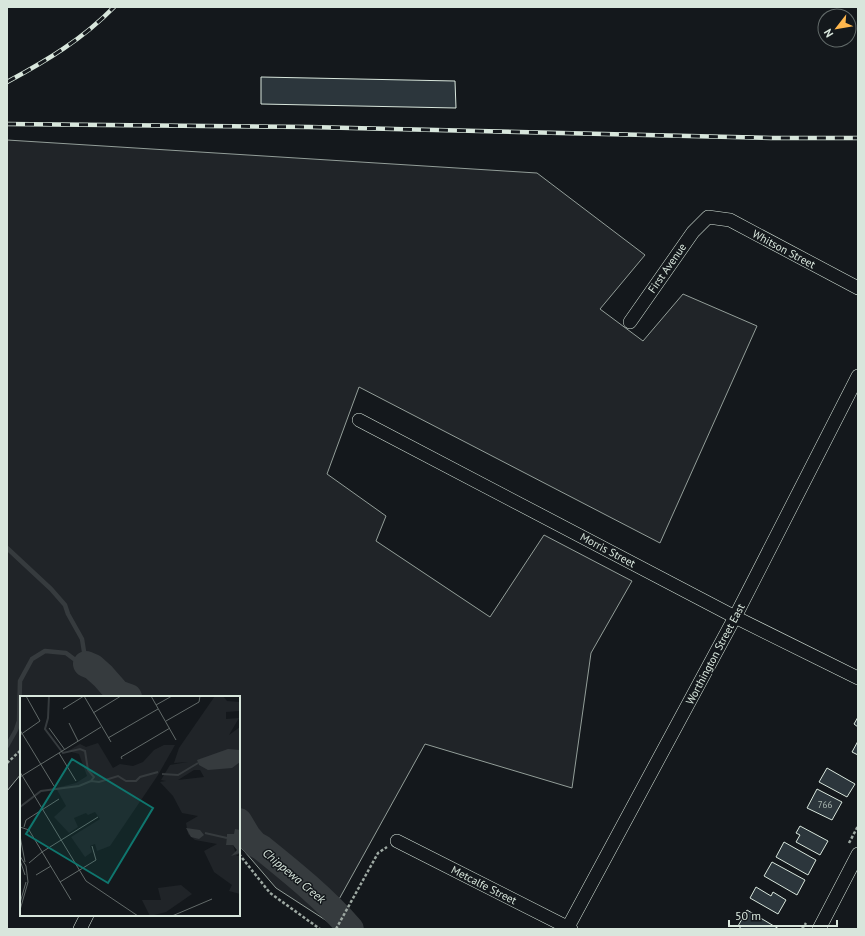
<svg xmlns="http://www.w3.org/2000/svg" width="865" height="936" font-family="'PT Sans',sans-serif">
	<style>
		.green { fill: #202428; stroke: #939e99 }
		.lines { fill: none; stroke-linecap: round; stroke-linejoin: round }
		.stream { stroke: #363b3e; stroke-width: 4.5 }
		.river { stroke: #363b3e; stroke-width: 26 }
		.building { fill: #2c363c; stroke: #d8e6dc }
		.minor-casing { stroke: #d8e6dc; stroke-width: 14 }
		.path { stroke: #9da8a2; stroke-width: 2.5; stroke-dasharray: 3 2; stroke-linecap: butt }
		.minor { stroke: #14181c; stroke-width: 13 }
		.rail-casing { stroke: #d8e6dc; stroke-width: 4.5 }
		.rail { stroke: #14181c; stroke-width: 3; stroke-dasharray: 9; stroke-linecap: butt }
		.labels { text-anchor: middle; stroke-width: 3; stroke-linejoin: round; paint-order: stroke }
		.number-label { font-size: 9px; fill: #adbab4 }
		.street-label { font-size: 11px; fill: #d8e6dc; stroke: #14181c }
		.water-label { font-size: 12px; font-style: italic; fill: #d8e6dc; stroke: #14181c }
		.inset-river { fill: none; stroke: #363b3e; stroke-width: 2 }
		.inset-road { fill: none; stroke: #626a69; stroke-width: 1 }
		.view { fill: #0f766e; fill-opacity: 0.15; stroke: #0f766e; stroke-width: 2 }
		.inset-edge { fill: none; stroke: #d8e6dc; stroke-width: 2 }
	</style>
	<rect width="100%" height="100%" fill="#14181c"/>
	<path class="green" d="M7,140l530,33 108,82 -45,54 43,32 40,-47 74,32 -97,217 -301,-156 -32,87 59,42 -10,25 114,76 54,-82 88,46 -41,72 -19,135 -147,-44 -98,177 -51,-33 -37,-43v-148h-218v77l-14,17z"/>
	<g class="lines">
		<path class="stream" d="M7,548l44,41 14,16 3,9 14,25 4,25 -8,-2 -12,-9 -21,-2 -13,8 -12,22 -1,40 -3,9 -9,16"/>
		<path class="river" d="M86,664l7,3 10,9 15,17 11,4
			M239,821l9,15 7,8 7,4c31,25 62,50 89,81"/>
	</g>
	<path class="building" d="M261,77l194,4 1,27 -195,-4z
		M858,717v10l-4,-3z
		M858,741v14l-6,-3z
		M827,768l28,16 -8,13 -28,-15z
		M817,789l25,13 -10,18 -25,-12z
		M800,826l28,15 -8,14 -24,-13 4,-7 -4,-2z
		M784,842l32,18 -8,15 -32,-18z
		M772,862l33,18 -8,15 -33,-19z
		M756,887l15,9 2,-4 13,8 -8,14 -28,-16z
		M747,910l32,19h-37l-4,-3z"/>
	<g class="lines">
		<g class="minor-casing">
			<path id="minor" d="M630,322l63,-90 15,-15 22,3 128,68
				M359,420l376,197 123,61
				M397,841l174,88
				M80,929l7,-14
				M567,929l168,-312 123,-241
				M819,929l39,-75"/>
		</g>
		<path class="path" d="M7,763l14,-13
			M849,843l9,-17
			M239,854l31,39 50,36
			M336,929l42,-76 9,-6
			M802,929l4,-6"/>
		<use href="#minor" class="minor"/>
		<g class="rail-casing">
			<path id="rail" d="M7,82c39,-21 76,-43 107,-75
				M7,124l302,3 462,11h87"/>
		</g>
		<use href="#rail" class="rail"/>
	</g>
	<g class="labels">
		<g class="number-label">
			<text x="825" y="808">766</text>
		</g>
		<g class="street-label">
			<text transform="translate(784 249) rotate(28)" y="4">Whitson Street</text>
			<text transform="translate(667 268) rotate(-55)" y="4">First Avenue</text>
			<text transform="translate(608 550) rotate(28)" y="4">Morris Street</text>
			<text transform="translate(715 654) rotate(-62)" y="4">Worthington Street East</text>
			<text transform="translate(484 885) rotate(27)" y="4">Metcalfe Street</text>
		</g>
		<g class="water-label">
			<text transform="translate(294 876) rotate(40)" y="4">Chippewa Creek</text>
		</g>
	</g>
	<g transform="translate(20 696)">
		<rect width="220" height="220" fill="#14181c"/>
		<path d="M195,0h8l4,5 13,1 -1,9 -13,1v7l13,-1 -10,17 11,-8v103l-6,5 -7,-1 -1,10 7,1 3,9 4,-1 -4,3h4v38l-11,-3 3,-6 -18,-13 -10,-21 13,-7 -22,-4 -7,-6 -2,-11 12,-7 -16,-3 -9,-17 -13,-14 6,-1 -5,-1 9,-15 18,-3 -14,1 5,-15zM174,74h6l4,7 -26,3zM78,47l15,25 7,-4 13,2 10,-4 11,-12 10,-5h11l-17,30 -48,71 -13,5 -2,-7 -5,2 2,6 -7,5 -14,-20 29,-18 -5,-7 -7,3 -2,-2 -12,5 4,9 -9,6 -15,-16 12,-11 -10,-18 20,-5 11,-7 -8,-22 -11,-3 12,-7 6,3zM161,189l11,9 -26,18 -16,4 -8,-16h19l-3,-12z" fill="#202428" fill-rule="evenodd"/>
		<path d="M208,53l12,1v12l-8,6 -24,2 -9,-5 -2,-5zM166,132l14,2 4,5 -5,4 -8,-2zM215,133l5,1v23l-9,3 6,-6 -4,-5h-7l1,-11h7z" fill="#363b3e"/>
		<path class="inset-river" d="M29,0l-1,22 -3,11 18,24 17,-4 5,2 3,19 6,7 -3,4 8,1 19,-6 8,5h10l4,-4 18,-5M142,78l16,1 20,-12M0,111l21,-16 38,-5 12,-5M185,137l22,5"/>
		<path class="inset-road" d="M64,0l27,46M131,0l25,44M136,9l16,-9M43,13l21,-13M73,17l28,-17M146,25l33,-19 1,-6M49,27l9,18M29,32l16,22M0,34l34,56M0,39l20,-14 -14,-25M88,42l50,-29M39,57l17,28M102,63l-1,-2 49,-29M0,76l66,109 52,35M0,81l81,-50M0,131l9,3 42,70M4,131l2,-7 33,-21M0,140l5,26M0,160l6,10 2,16 -8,28M0,164l5,15M9,167l13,-11 56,-35M16,179l15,-9M40,186l36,-22 -4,-14M0,207l6,-21M152,220l40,-17"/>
		<path class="view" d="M52,63l81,49 -45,75 -82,-49z"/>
		<rect width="220" height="220" class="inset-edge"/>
	</g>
	<rect width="865" height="936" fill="none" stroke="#d8e6dc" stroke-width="16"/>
	<g transform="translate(837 28) rotate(239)"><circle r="19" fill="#14181c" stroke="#626a69"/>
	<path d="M0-3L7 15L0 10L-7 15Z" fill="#ffb74d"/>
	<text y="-6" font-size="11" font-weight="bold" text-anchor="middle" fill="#d8e6dc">N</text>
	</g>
	<path d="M729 920v6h108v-6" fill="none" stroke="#d8e6dc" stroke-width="2"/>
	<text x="735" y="920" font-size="12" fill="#d8e6dc" stroke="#14181c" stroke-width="3" paint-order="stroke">50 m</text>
</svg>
